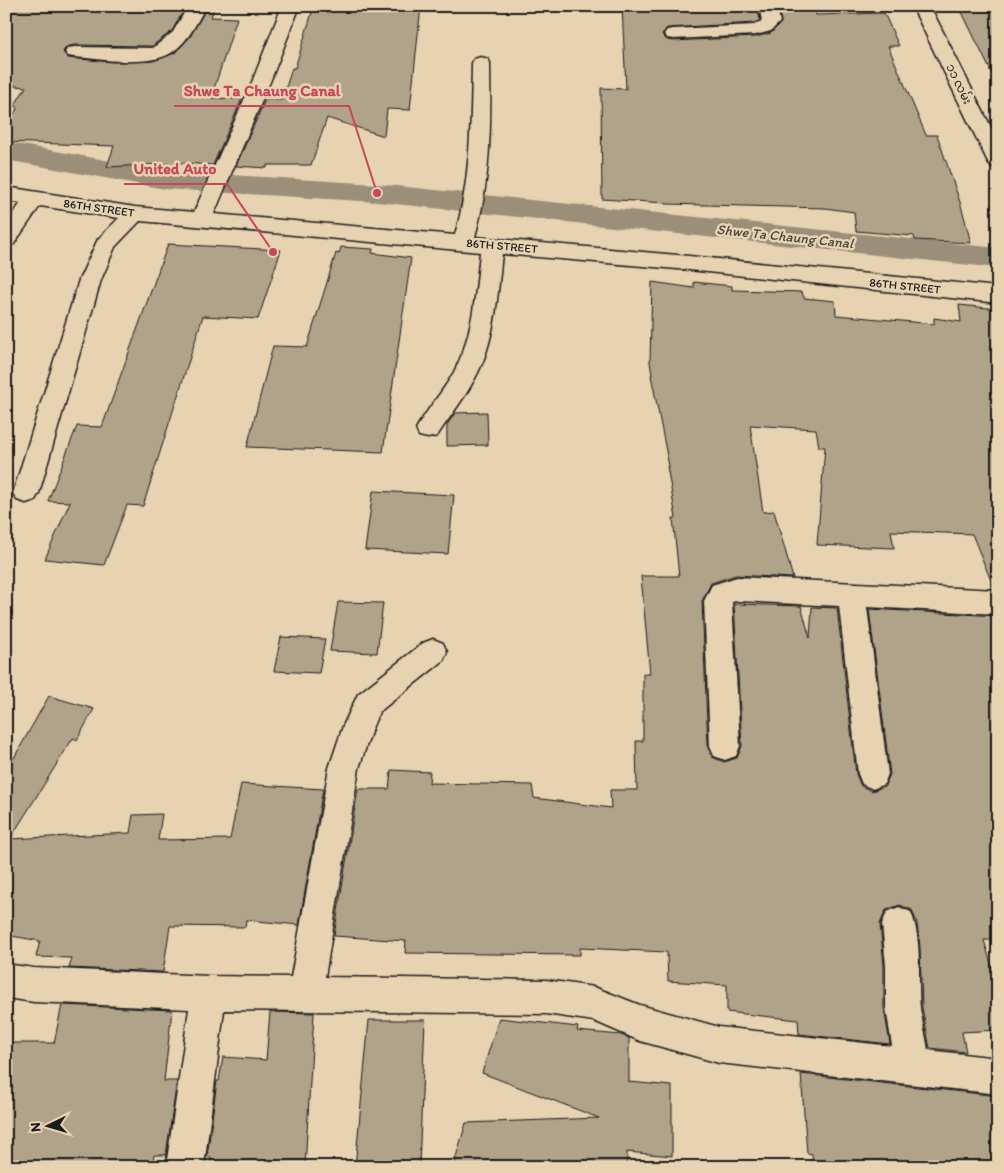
<svg xmlns="http://www.w3.org/2000/svg" width="1004" height="1173" font-family="Itim,'Noto Sans Myanmar',sans-serif">
	<style>
		.lines { fill: none; stroke-linecap: round; stroke-linejoin: round }
		.canal { fill: #9c8f7a; fill-rule: evenodd }
		.building { fill: #b1a28a; stroke: #1c1c1c }
		.minor-casing { stroke: #1c1c1c; stroke-width: 3 }
		.minor { fill: #e7d2b1; fill-rule: evenodd }
		.labels { text-anchor: middle; stroke-width: 5; stroke-linejoin: round; paint-order: stroke }
		.far-street-label { font-size: 12px; fill: #1c1c1c; stroke: #e7d2b1 }
		.far-water-label { font-size: 14px; font-style: italic; fill: #49443d; stroke: #e7d2b1 }
		.leader { fill: none; stroke: #c84758; stroke-width: 2 }
		.callout-dot { fill: #c84758; stroke: #e7d2b1; stroke-width: 2 }
		.callout-label { font-size: 16px; text-anchor: middle; font-weight: bold; fill: #c84758; stroke: #e7d2b1; stroke-width: 5; stroke-linejoin: round; paint-order: stroke }
	</style>
	<rect width="100%" height="100%" fill="#e7d2b1"/>
	<filter id="ink" filterUnits="userSpaceOnUse"><feTurbulence type="fractalNoise" baseFrequency=".02" numOctaves="2"/><feDisplacementMap in="SourceGraphic" scale="10" xChannelSelector="R" yChannelSelector="G"/><feConvolveMatrix kernelMatrix="1 2 1 2 8 2 1 2 1" color-interpolation-filters="sRGB"/></filter>
	<g filter="url(#ink)">
		<g class="lines">
			<path class="canal" d="M6,142l159,29 212,13 621,64v20l-621,-66 -212,-13 -159,-29z"/>
		</g>
		<path class="building" d="M6,6h180l-14,25 -20,15 -78,-1 -8,2 -3,5 5,6 44,4 41,-1 22,-8 15,-16 16,-28h8l-3,8 26,1 -26,80 31,1 -29,66 -30,-2 -76,4 7,-21 -108,-4v-15l12,-20 -4,-1 12,-19 -20,-2z
			M314,6h107l-11,104 -23,-1 -3,27 -57,-18 -16,47h-44v3l-31,-2 29,-66h17l10,-32h3z
			M622,6h108l2,5 26,-1 2,10 -6,3 -87,5 -5,7 5,5 6,1 83,-4 15,-4 10,-10 -1,-11 35,-1 1,4 68,-2 15,33h-11l38,89h11l24,70 10,38 -56,-3 -1,-4 -58,-5 -2,-19 -29,-4 -159,-4v-1l-64,-4 -1,-111 25,1z
			M959,6h39v80z
			M168,244l113,6 -23,69 -55,-3 -60,190 -16,-1 -23,60 -59,-6 25,-57 -22,-1 29,-75 25,1z
			M341,247l32,2 -1,4 39,5 -28,194 -136,-5 26,-101 34,1 29,-94 3,1z
			M652,282l42,6v-6l38,4v4l70,2 2,6 31,3 1,14 98,9v-6l27,4 -2,-17 39,4v279h-4l-22,-54 -81,-3 3,17 -77,-3 8,-98h-6l-3,-18 -66,-4 13,87 11,-1 19,67 -57,-3 -25,8 -9,18 6,145 4,11 12,5 13,-4 5,-12 -8,-142 67,2 9,32 2,-31 25,1 19,166 5,12 11,5 13,-5 5,-12 -21,-165 129,7v324h-14l14,48v42l-36,2 4,20 -36,-4 -8,-40 -2,-61 -3,-24 -5,-13 -12,-5 -14,5 -6,14 4,42v42l6,36 -91,-10 -1,-14 -71,-8v-27l-59,-4 -1,-29 -87,-4v7l-175,-2 1,-12 -72,-5 24,-147h31l2,-19 39,2 -1,11 103,2 2,13 77,10 -1,-18h27l-1,-49h7v-67h7l-9,-98h38l-6,-58h3l-9,-52h2l-18,-91h1l-2,-13z
			M487,412l1,33 -41,1v-21l8,-12z
			M373,491l81,4 -6,59 -83,-4z
			M338,602l45,1 -6,50 -47,-2z
			M281,637l44,2 -6,34 -45,-2z
			M49,696l45,13 -17,31 -4,-2 -63,101 120,-6 3,-18 29,-1 -4,26 72,-1 11,-55 82,5 -24,136 -53,-5 -1,7 -75,-1 -7,46 -94,-4 3,-10 -36,-1 4,-16 -34,-6v-163z
			M62,1005l110,5 -8,71h13l-11,74h-12l-2,12h-146v-124h48z
			M270,1012l44,1 -9,154h-96l2,-10h-4l10,-76h2l4,-24 43,3z
			M499,1018l79,9 -1,4 44,4 8,3v44l43,4v70l-45,-4v11h-2v4h-172l13,-44 133,-5 -117,-45z
			M369,1020h56l-6,147h-64z
			M801,1074l197,22v71h-185l-1,-13 -5,-1z"/>
		<g class="lines">
			<g class="minor-casing">
				<path id="minor" d="M188,6h18c-9,16 -17,34 -32,45 -23,17 -72,8 -100,6l-6,-1 -3,-4 3,-4 6,-1 79,1 20,-16z
					M282,6h18l-30,76 -56,132 241,21c16,-56 16,-114 17,-172l2,-4 7,-2 7,2 2,4c1,59 1,117 -15,174l214,19 309,31v16l-309,-33 -187,-16c-4,36 -6,76 -20,110 -11,26 -29,48 -45,72l-9,2 -9,-2 -3,-7c11,-20 27,-37 38,-57 19,-36 22,-81 26,-120l-340,-31 -25,26 -14,33 -62,213 -4,7 -9,3 -9,-3 -4,-7 66,-213 19,-41 21,-21 -79,-12 -26,38 -8,2v-23l15,-20 -15,-2v-14l129,20 59,5 58,-130z
					M759,6h18l3,16 -9,9 -15,4 -83,4 -6,-1 -3,-4 3,-4 6,-1 81,-4 8,-4z
					M912,6h18l68,135v27l-7,-2 -3,-4z
					M737,577l261,13v24l-131,-7 21,167 -4,10 -11,5 -11,-5 -4,-10 -19,-168 -102,-5 -5,1 8,144 -4,10 -11,4 -11,-4 -4,-10 -6,-145 8,-16z
					M433,639l10,4 4,9 -4,9 -64,51 -6,14 -14,42 -34,209 221,3 48,7 46,18 79,22 173,19 -6,-38v-42l-4,-42 5,-12 12,-5 12,5c12,31 6,64 9,96 2,14 6,28 8,42l70,8v36l-279,-31 -79,-22 -46,-20 -48,-7 -322,-4 -20,157h-38l23,-158 -155,-7 -28,-4v-34l28,4 175,8 82,1 38,-209 14,-42 15,-32 65,-51z"/>
			</g>
			<use href="#minor" class="minor"/>
		</g>
	</g>
	<g class="labels">
		<g class="far-street-label">
			<text transform="translate(959 84) rotate(64)" y="4">၁၁ လမ်း</text>
			<text transform="translate(99 208) rotate(8)" y="4">86TH STREET</text>
			<text transform="translate(502 246) rotate(5)" y="4">86TH STREET</text>
			<text transform="translate(905 286) rotate(6)" y="4">86TH STREET</text>
		</g>
		<g class="far-water-label">
			<text transform="translate(785 236) rotate(6)" y="5">Shwe Ta Chaung Canal</text>
		</g>
	</g>
	<path class="leader" d="M377 193L349 106H174M273 252L227 184H124"/>
	<g class="callout-dot">
		<circle cx="377" cy="193" r="5"/>
		<circle cx="273" cy="252" r="5"/>
	</g>
	<g class="callout-label">
		<text x="262" y="96">Shwe Ta Chaung Canal</text>
		<text x="175" y="174">United Auto</text>
	</g>
	<rect width="1004" height="1173" fill="none" stroke="#e7d2b1" stroke-width="25"/>
	<rect x="12" y="12" width="979" height="1148" fill="none" stroke="#1c1c1c" stroke-width="2" filter="url(#ink)"/>
	<g transform="translate(48 1126) rotate(265)" stroke="#e7d2b1" stroke-width="4" paint-order="stroke">
	<path d="M0-4L9 19L0 12L-9 19Z" fill="#1c1c1c"/>
	<text y="-8" font-size="14" font-weight="bold" text-anchor="middle" fill="#1c1c1c">N</text>
	</g>
</svg>
